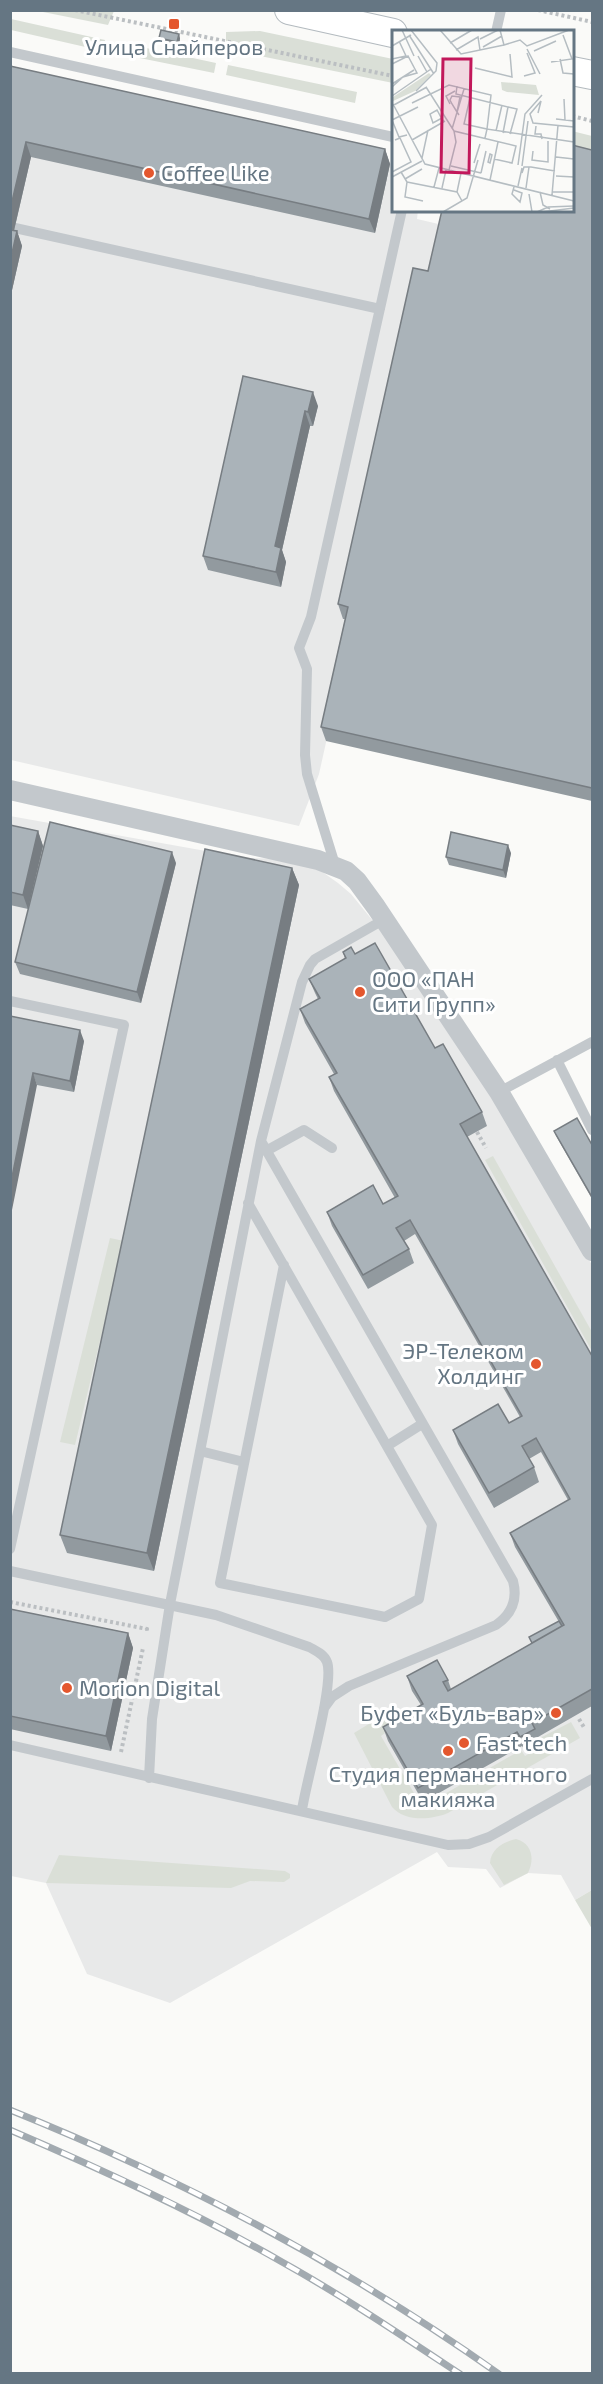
<svg xmlns="http://www.w3.org/2000/svg" width="603" height="2384" font-family="'Exo 2',sans-serif">
	<style>
		.built { fill: #e8e9e9 }
		.green { fill: #dadfd7 }
		.lines { fill: none; stroke-linecap: round; stroke-linejoin: round }
		.secondary-casing { stroke: #b3babf; stroke-width: 30 }
		.path { stroke: #bbbfc2; stroke-width: 4; stroke-dasharray: 3 3; stroke-linecap: butt }
		.service { stroke: #c3c8cc; stroke-width: 10 }
		.minor { stroke: #c3c8cc; stroke-width: 20 }
		.secondary { stroke: #fff; stroke-width: 28 }
		.rail-casing { stroke: #a2aab0; stroke-width: 7 }
		.rail { stroke: #fff; stroke-width: 4.5; stroke-dasharray: 14; stroke-linecap: butt }
		.wall { fill: #929a9f }
		.shaded-wall { fill: #777d82 }
		.building { fill: #aab3b9; stroke: #777d82; stroke-width: 1.5 }
		.poi-dot { fill: #e4572e; stroke: #fff; stroke-width: 2 }
		.labels { text-anchor: middle; stroke-width: 6; stroke-linejoin: round; paint-order: stroke }
		.poi-label { font-size: 22px; fill: #657683; stroke: #fff; text-anchor: start }
		.inset-road { fill: none; stroke: #b5bdc2; stroke-width: 1.5 }
		.view { fill: #c2185b; fill-opacity: 0.15; stroke: #c2185b; stroke-width: 3 }
		.inset-edge { fill: none; stroke: #657683; stroke-width: 3 }
	</style>
	<rect width="100%" height="100%" fill="#fafaf8"/>
	<path class="built" d="M11,79l382,85v46h25l-1,9 30,7 -104,393 10,2 -34,153 -20,52 -288,-66z
		M10,816l235,42 59,1 34,24 13,11 36,44 91,136 114,191v625l-17,10 -14,-25 -33,-2 -28,15 -14,-19 -38,-2 -11,-15 -267,151 -83,-29 -41,-91 -35,-7z"/>
	<path class="green" d="M38,11h76l-6,14z
		M11,19l94,21 -2,11 -92,-21z
		M260,31l133,28v24l-167,-34v-17z
		M118,42l98,21 -2,10 -99,-20z
		M228,65l129,27 -2,11 -129,-28z
		M572,131l20,5v20l-20,-5z
		M493,1156l99,176v19l-107,-191z
		M110,1238l14,3 -49,204 -15,-3z
		M390,1711l9,12 -18,13 41,71 99,-57 4,6 18,-11 -3,-7 31,-16 9,16 -132,75c-17,7 -43,9 -56,-6l-38,-74z
		M516,1839c16,4 19,20 12,34l-24,12 -14,-22c1,-14 13,-21 26,-24z
		M59,1855l226,16 5,3v4l-6,4 -34,-1 -19,7 -185,-5z
		M592,1890v39l-17,-29z"/>
	<g class="lines">
		<g class="secondary-casing">
			<path id="secondary" d="M289,10l104,23
				M572,71l20,4"/>
		</g>
		<path class="path" d="M75,10l318,66
			M538,10l54,12
			M572,116l20,5
			M477,1132l9,16
			M10,1602l137,27 -1,2
			M579,1719l6,10
			M121,1752l22,-104"/>
		<path class="service" d="M496,32l5,-22
			M10,52l383,85
			M15,228l365,81
			M336,868l-29,-94 -2,-19 2,-86 -8,-21 12,-31 91,-407
			M10,1001l114,24 -114,524
			M557,1060l35,70
			M499,1092l93,-50
			M261,1141l252,440c5,19 -1,33 -17,44l-147,61 -17,11 -8,11
			M266,1151l38,-21 28,18
			M248,1203l184,322 -13,74 -34,18 -165,-34 64,-318
			M387,1446l35,-22
			M200,1451l44,11
			M10,1571l206,44 93,32c7,4 15,7 18,15 8,21 -21,119 -25,148
			M10,1745l438,100 21,-1 20,-7 103,-58
			M149,1778l3,-59 18,-115 91,-463 41,-159 8,-17 5,-6 70,-40"/>
		<path class="minor" d="M10,790l308,70 28,11 11,10 19,26 123,185 93,159"/>
		<use href="#secondary" class="secondary"/>
		<g class="rail-casing">
			<path id="rail" d="M10,2110c174,70 335,155 489,264
				M10,2130c93,40 185,82 272,132 61,34 119,73 178,112"/>
		</g>
		<use href="#rail" class="rail"/>
	</g>
	<path class="wall" d="M159,38h21l-1,8 -18,-4z
		M10,66l375,83 5,15 -15,69 -344,-76 -17,74h3l5,15 -12,53z
		M592,150v651l-266,-60 -5,-14 24,-108h-2l-5,-15 90,-333z
		M243,376l75,30 -5,20h-3l-28,124 4,12 -5,25 -73,-17 -5,-14z
		M10,825l28,6 5,15 -15,63 -18,-4z
		M511,853l-5,25 -57,-13 -3,-8z
		M176,863l-35,140 -121,-29 -5,-12z
		M292,868l7,17 -145,686 -87,-18 -7,-18z
		M343,952l12,2 80,94 47,64 5,14 -20,11 125,219v350l-54,31 2,6 -14,8 -4,-5 -99,56 -35,-61 -5,-14 38,-22 -9,-14 -5,-15 41,4 3,9 81,-46 -3,-6 30,-15 -44,-75 -5,-14 58,-33 -27,-48 -12,7 5,8 5,15 -45,26 -36,-64 -5,-14 56,-7 11,-6 -105,-183 -11,7 5,8 5,14 -46,26 -36,-63 -5,-14 56,-8 12,-6 -61,-107 -5,-14 5,-3 -29,-51 -5,-14 18,-10 -3,-6 -6,-14 36,-20z
		M10,1016l74,25 -10,51 -37,-7z
		M554,1131l38,14v54l-36,-63z
		M10,1609l118,24 5,15 -22,103 -101,-22z"/>
	<path class="shaded-wall" d="M179,34l1,4 -1,8 -2,-4z
		M26,142l5,15 -20,86 -1,-3v-30z
		M385,149l5,15 -15,69 -6,-14z
		M17,231l5,15 -12,53v-37z
		M313,392l5,14 -5,20 -5,-14z
		M305,411l5,15 -28,124 4,12 -5,25 -5,-15 -1,-26z
		M38,831l5,15 -15,63 -5,-14z
		M508,845l3,8 -5,25 -3,-8z
		M172,852l4,11 -35,140 -4,-11z
		M292,868l7,17 -145,686 -7,-18z
		M80,1030l4,11 -10,51 -4,-11z
		M33,1073l4,12 -27,135v-33z
		M128,1633l5,15 -22,103 -5,-15z"/>
	<path class="building" d="M161,30l18,4 -2,8 -18,-4z
		M10,66l375,83 -16,70 -343,-77 -16,68z
		M572,145l20,5v638l-271,-61 27,-120 -10,-3 75,-336 15,3 14,-61h130z
		M10,230l7,1 -7,31z
		M243,376l70,16 -5,20 -3,-1 -30,135 6,2 -5,24 -73,-16z
		M50,822l122,30 -35,140 -122,-30z
		M10,825l28,6 -15,64 -13,-3z
		M451,832l57,13 -5,25 -57,-13z
		M205,849l87,19 -145,685 -87,-18z
		M375,943l60,105 8,-4 39,68 -22,12 132,232v333l-60,34 3,6 -15,8 -3,-5 -99,56 -35,-61 40,-23 -16,-28 30,-16 11,20 -5,2 5,9 116,-66 -54,-92 60,-34 -34,-61 -14,8 12,21 -45,26 -36,-63 45,-26 11,19 13,-7 -112,-196 -14,8 13,21 -46,26 -36,-63 46,-27 10,19 15,-8 -69,-119 8,-4 -37,-64 20,-11 -11,-19 37,-21 -3,-6 8,-5 4,7z
		M10,1016l70,14 -10,51 -37,-8 -23,114z
		M577,1118l15,27v52l-38,-66z
		M10,1609l118,24 -22,103 -96,-20z
		M559,1621l3,5 -30,17 -3,-6z"/>
	<g class="poi-dot">
		<rect x="168" y="18" width="12" height="12" rx="3"/>
		<circle cx="149" cy="173" r="6"/>
		<circle cx="360" cy="992" r="6"/>
		<circle cx="536" cy="1364" r="6"/>
		<circle cx="67" cy="1688" r="6"/>
		<circle cx="556" cy="1713" r="6"/>
		<circle cx="464" cy="1743" r="6"/>
		<circle cx="448" cy="1751" r="6"/>
	</g>
	<g class="labels">
		<g class="poi-label">
			<text x="174" y="55" text-anchor="middle">Улица Снайперов</text>
			<text x="161" y="181">Coffee Like</text>
			<text x="372" y="987">ООО «ПАН<tspan x="372" dy="25">Сити Групп»</tspan></text>
			<text x="524" y="1359" text-anchor="end">ЭР-Телеком<tspan x="524" dy="25">Холдинг</tspan></text>
			<text x="79" y="1696">Morion Digital</text>
			<text x="544" y="1721" text-anchor="end">Буфет «Буль-вар»</text>
			<text x="476" y="1751">Fast tech</text>
			<text x="448" y="1782" text-anchor="middle">Студия перманентного<tspan x="448" dy="25">макияжа</tspan></text>
		</g>
	</g>
	<g transform="translate(392 30)">
		<rect width="182" height="182" fill="#fafaf8"/>
		<path d="M37,43l2,2 -16,16 -22,10v-4zM109,52l35,3 3,10 -32,-3 -5,-2z" fill="#dadfd7"/>
		<path class="inset-road" d="M10,0l12,26M19,0l26,33 -1,8 -20,20M48,0l21,24 43,-9M108,0l4,15 16,-5 7,6 42,-16M17,5l25,39M88,9l18,-9M58,13l22,-13M0,16l19,-11M91,17l19,-11M135,19l13,25M64,20l22,-13 2,13M142,21l22,-10M26,26l9,16M0,29l14,-3 -7,-15M168,29l3,14 11,1M159,32l21,-3 -9,-24M0,34l16,-8 9,17 -14,4 -11,10M83,38l37,9 -2,-23M132,46l11,-3 -8,-20M0,54l22,-14M65,56l-1,8 52,13 -5,26M34,57l28,44 62,15 -4,17 -18,-4M0,66l39,-27M172,69l1,21M20,73l37,-18 42,10 -4,34 -23,-5 6,-26M1,74l32,60 149,37M58,74l-4,-8 9,-5M0,76l35,-19M116,77l9,2 -7,25M65,82l3,-15 -8,-1 -2,4 2,4 5,8 2,3M146,83l3,-12 -11,13 3,9 41,4M50,88l-9,5 -3,-9 7,-4 5,9 2,3M164,89l18,2M0,90l26,-13M0,90l7,17 8,-2M144,96l-1,8h6l1,5M60,99l12,-40M104,101l6,-26M93,108l2,-9 87,13M20,110l33,-19M141,121l-1,9 16,2v-21M98,124l2,1 -2,8 -2,-1zM164,127l18,2M30,128l6,-28M82,133l6,-19M126,135l7,-51 17,-19M59,136l30,7M130,136l6,-45M57,140l7,-28 -2,-11M0,142l19,-10 -11,-24 -5,2M9,142l6,10 -2,15 18,4M89,143l5,-22M130,143l2,-6h7l24,4M164,146l18,1M0,147l30,-16M13,149l17,-10M98,150l8,-38M15,152l50,10 5,9M126,156l4,-18M42,157l5,-19M50,158l4,-18M134,158l3,-21M122,160l8,3 -2,9 -8,-8 2,-7M65,162l4,-19M148,162l3,13 7,4M161,162h21M137,164l3,18M160,165l6,-70M51,182l24,-14 11,-38M145,182l11,-5 26,-1M150,182l32,-4"/>
		<path class="view" d="M51,29h28l-2,114 -28,-1z"/>
		<rect width="182" height="182" class="inset-edge"/>
	</g>
	<rect width="603" height="2384" fill="none" stroke="#657683" stroke-width="24"/>
</svg>
